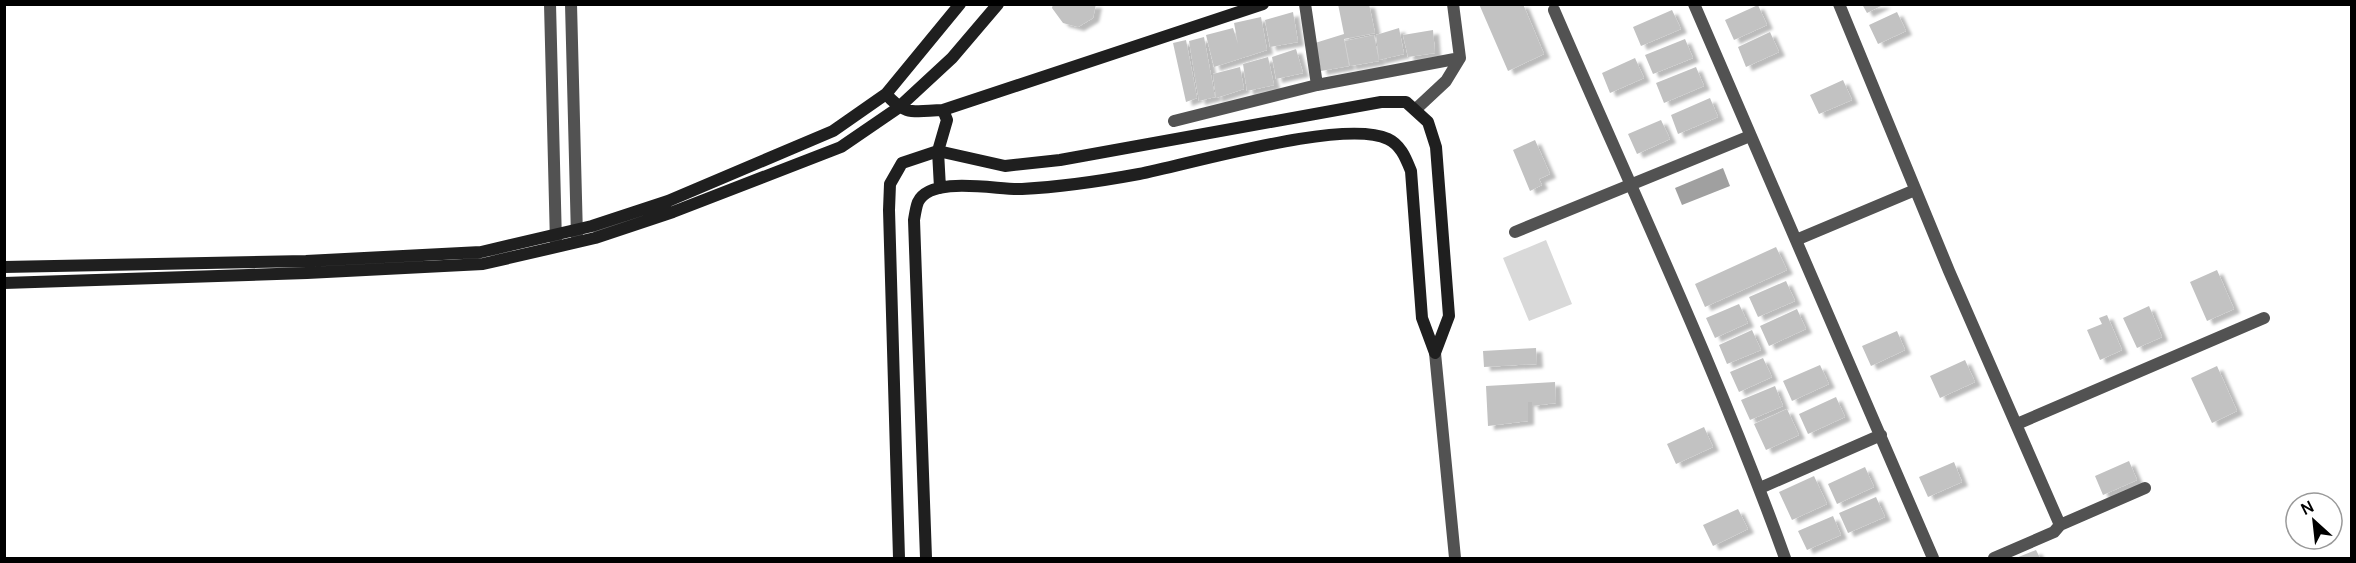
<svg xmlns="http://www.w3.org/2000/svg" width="2356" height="563" font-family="Manrope,sans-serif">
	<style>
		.green { fill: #d9d9d9 }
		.water { fill: #a0a0a0 }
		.building { fill: #c2c2c2; filter: url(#shadow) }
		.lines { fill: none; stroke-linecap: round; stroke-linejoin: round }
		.street { stroke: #525252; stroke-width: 12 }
		.secondary { stroke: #1f1f1f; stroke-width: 12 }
	</style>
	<defs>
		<filter id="shadow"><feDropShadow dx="6" dy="4" stdDeviation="1.5" flood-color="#0004"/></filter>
	</defs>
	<rect width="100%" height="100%" fill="#fff"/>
	<path class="green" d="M1546,240l26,64 -43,17 -26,-63z"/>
	<path class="water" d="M1723,168l7,18 -48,19 -7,-17z"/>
	<path class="building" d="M1053,4h43l-3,14 -15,9 -15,-4 -11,-15z
		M1338,4h31l6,29 -31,6 5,27 -28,5 -6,-28 29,-9z
		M1479,4h44l21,50 -36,17z
		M1862,4h23l-18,9z
		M1758,5l9,20 -33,15 -9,-20z
		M1672,10l9,19 -40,17 -8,-19z
		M1293,12l5,30 -28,5 -5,-27z
		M1897,12l9,19 -28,13 -9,-19z
		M1261,17l6,33 -53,17 -8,-32 27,-7 5,16 -4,-21z
		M1399,28l5,26 -25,6 -3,-25z
		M1433,30l2,23 -27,4 -5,-22z
		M1770,32l9,20 -33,15 -8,-20z
		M1374,35l5,26 -29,5 -5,-25z
		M1204,37l11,60 -16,4 -10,-60z
		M1685,39l8,19 -40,16 -8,-19z
		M1186,40l11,58 -11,4 -13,-59z
		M1296,49l7,24 -27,6 -4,-22z
		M1268,57l6,28 -27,6 -4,-27z
		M1635,58l9,20 -34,15 -8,-20z
		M1240,67l4,22 -28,9 -3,-24z
		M1696,67l8,19 -40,17 -8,-20z
		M1843,80l9,20 -33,14 -9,-19z
		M1710,98l8,19 -40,17 -7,-19z
		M1661,120l9,19 -33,15 -9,-20z
		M1535,140l15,34 -11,5 3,6 -12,6 -17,-41z
		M1776,247l11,23 -82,37 -10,-23z
		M2217,270l17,39 -27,12 -17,-39z
		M1786,281l9,20 -37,16 -9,-20z
		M1739,304l9,19 -33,15 -9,-20z
		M2149,306l13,31 -25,11 -14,-30z
		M1797,309l9,20 -37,17 -9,-20z
		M2107,315l15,35 -22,10 -13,-30 15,-6 -3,-6z
		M1752,330l9,20 -34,14 -8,-19z
		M1897,331l8,19 -34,16 -9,-20z
		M1536,348l1,16 -53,3 -1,-16z
		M1763,358l9,19 -33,15 -9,-20z
		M1965,360l10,22 -35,16 -10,-22z
		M1820,365l9,19 -37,17 -9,-20z
		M2217,366l20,45 -25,12 -21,-45z
		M1555,382l1,21 -24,3v-4h-4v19l-40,5 -2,-40z
		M1775,386l8,20 -33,14 -9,-20z
		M1836,397l9,20 -37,17 -9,-20z
		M1787,409l12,26 -33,15 -12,-26z
		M1704,427l9,20 -37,17 -9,-20z
		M2129,461l8,19 -34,15 -8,-19z
		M1954,462l8,20 -34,15 -9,-20z
		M1865,467l9,20 -37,17 -9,-20z
		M1814,476l13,28 -35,16 -13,-28z
		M1876,497l9,20 -37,16 -9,-20z
		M1738,509l10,20 -35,17 -10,-21z
		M1833,516l8,19 -34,15 -9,-19z
		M2036,550l4,8h-24z"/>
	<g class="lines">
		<path class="street" d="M550,4l6,239
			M571,4l6,233
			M1305,4l12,81
			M1694,4l239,554
			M1839,4l110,267 111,254
			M1554,10c79,183 164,362 231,548
			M1416,109l30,-28 14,-23 -7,-54
			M1174,121l143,-36 143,-27
			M1515,232l235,-96
			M1796,240l119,-50
			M1435,353l20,205
			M2017,424l247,-106
			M1760,488l121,-53
			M1994,558l60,-26 6,-7 85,-37"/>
		<path class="secondary" d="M886,94c20,23 28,17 57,16l320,-106
			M940,188l-2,-37 9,-31 -4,-10
			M4,267l302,-6 175,-9 111,-26 76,-25 165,-70 53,-37 74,-90
			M4,283l303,-10 176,-9 112,-26 78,-26 168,-65 57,-39 54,-50 46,-54
			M899,558l-10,-348 1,-26 12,-21 36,-12 67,15 55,-6 321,-58h25l22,20 8,25 13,169 -14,37 -13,-35 -11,-147c-5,-12 -10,-26 -23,-32 -44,-21 -197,25 -249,35 -38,7 -79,13 -117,15 -25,1 -91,-14 -104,13 -2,5 -3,12 -4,18l12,338"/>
	</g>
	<rect width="2356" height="563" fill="none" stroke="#000000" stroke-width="12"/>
	<g transform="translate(2314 521) rotate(333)"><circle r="28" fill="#ffffff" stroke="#999999" stroke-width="1.5"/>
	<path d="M0-4.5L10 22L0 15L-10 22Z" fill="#000000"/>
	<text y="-9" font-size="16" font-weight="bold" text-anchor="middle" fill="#000000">N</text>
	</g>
</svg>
